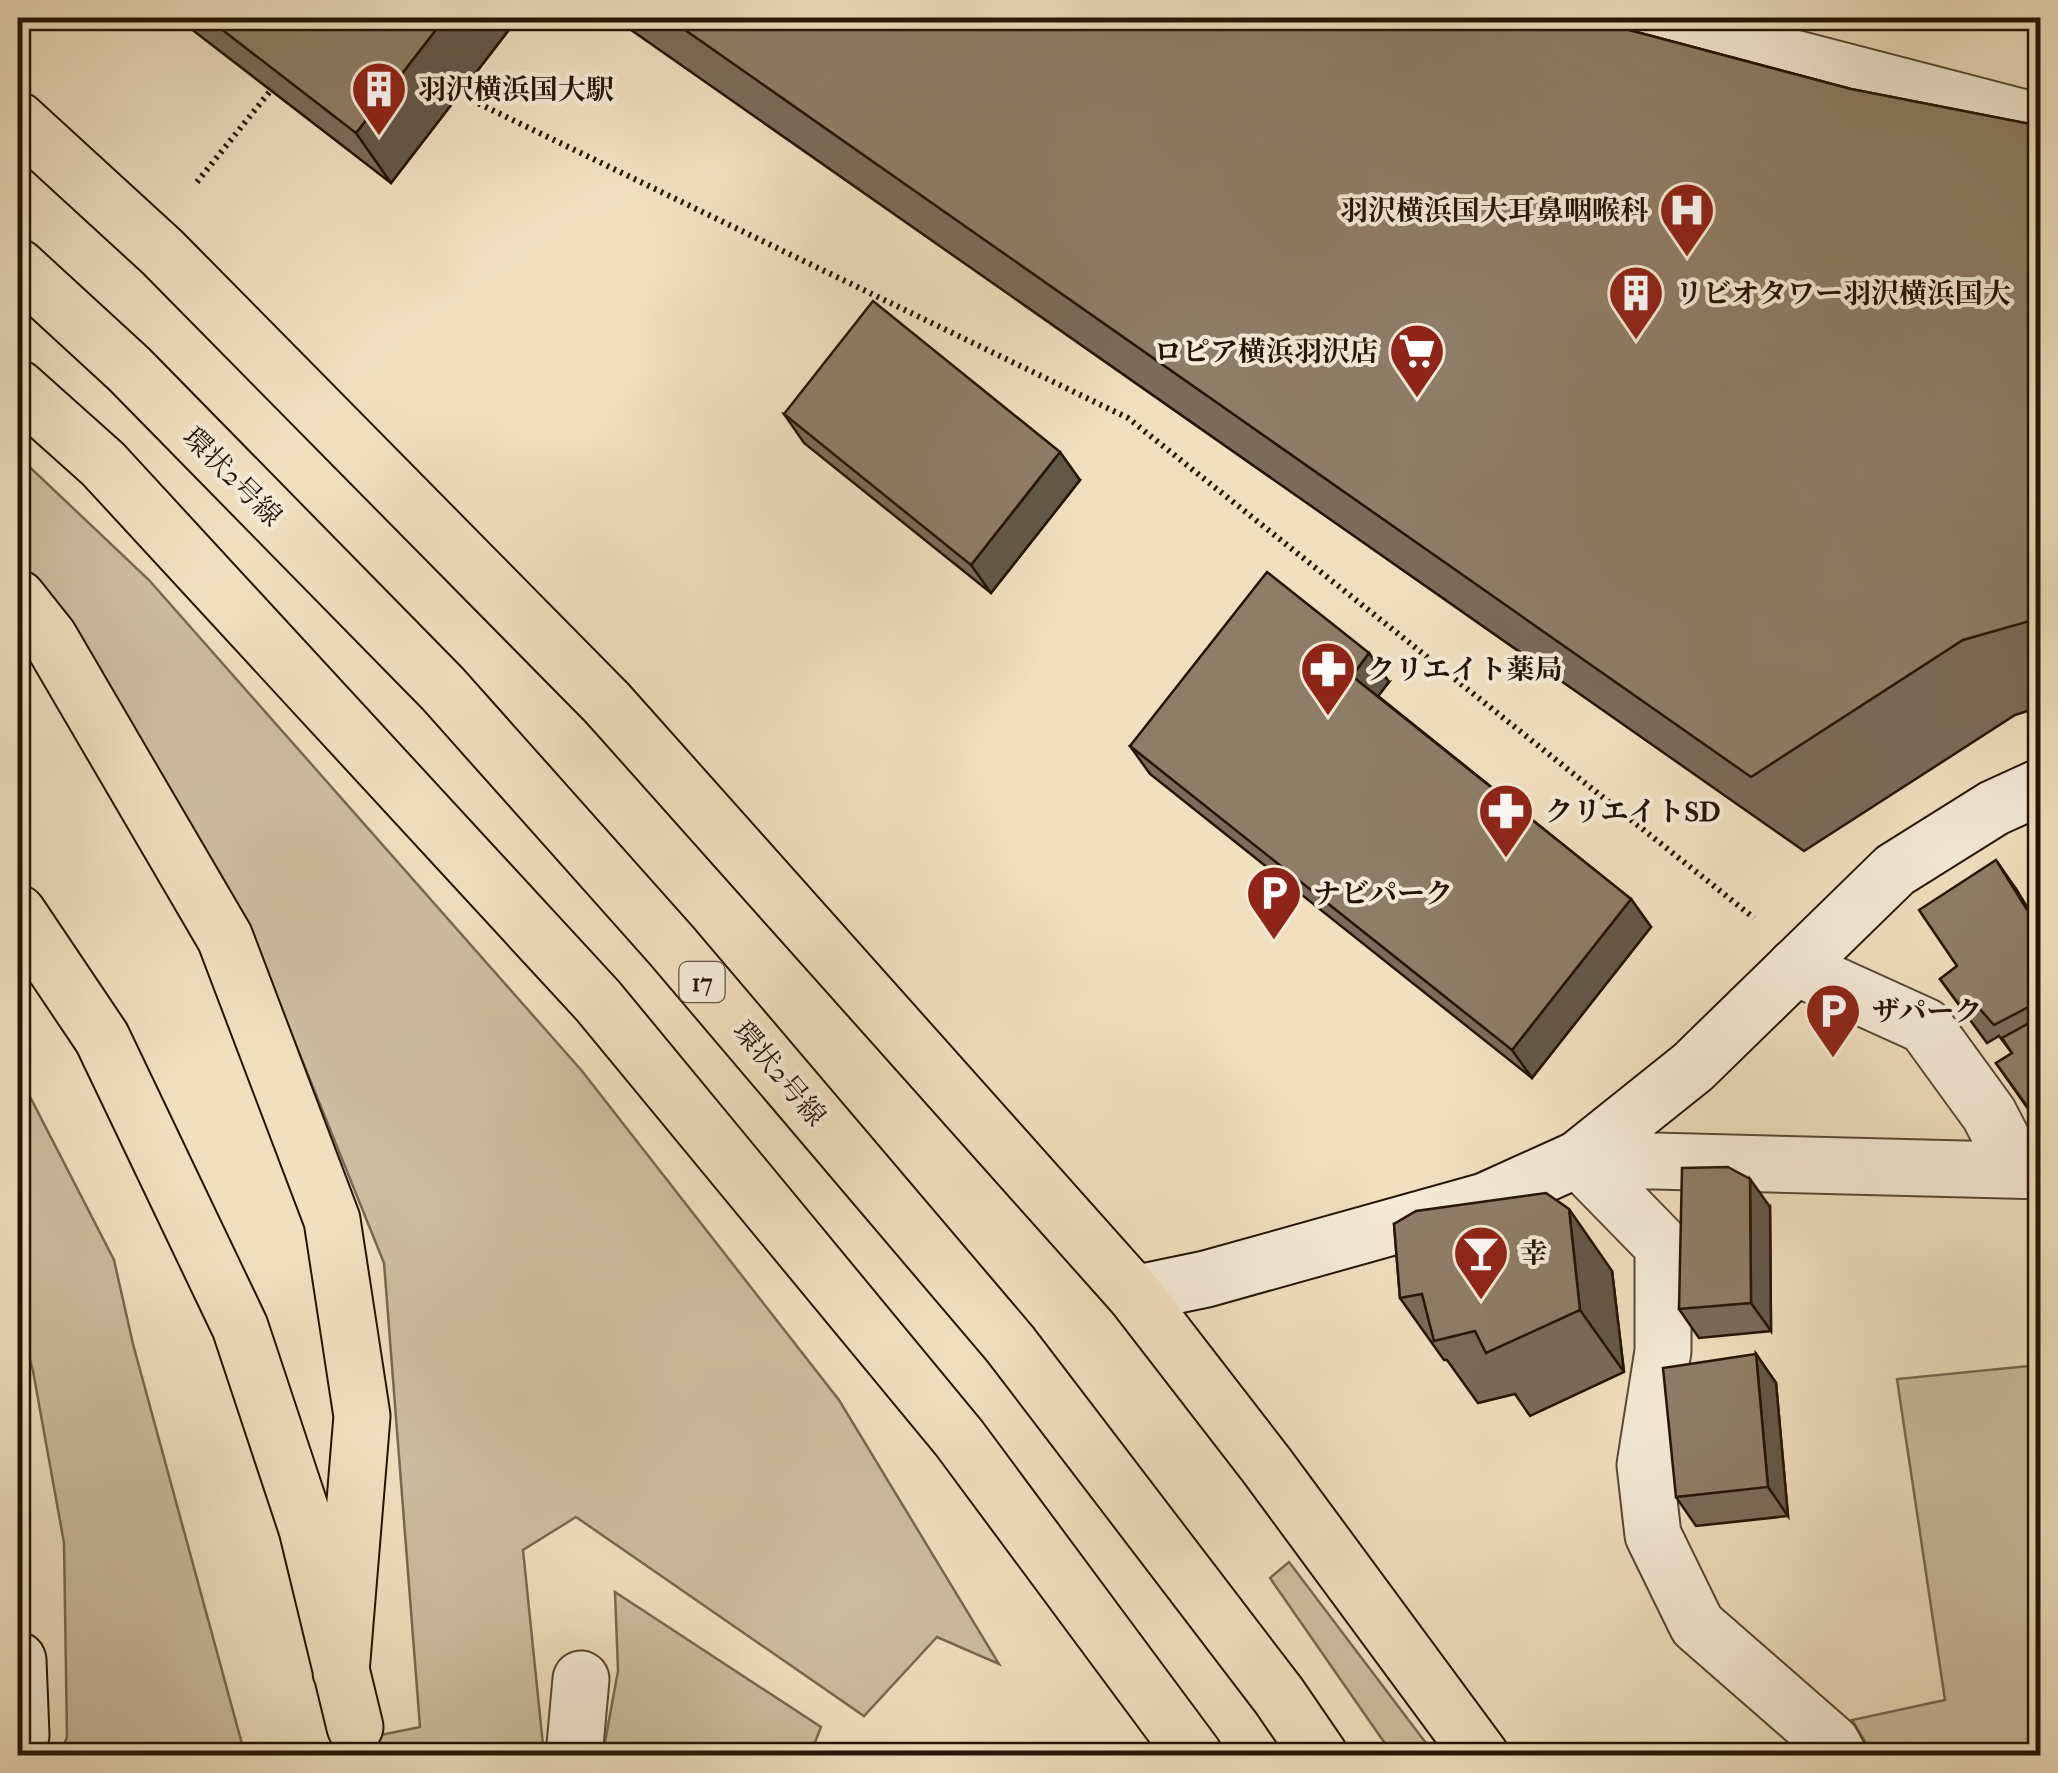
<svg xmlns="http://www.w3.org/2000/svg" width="2058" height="1773" font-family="'IM FELL French Canon','Noto Serif JP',serif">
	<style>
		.grass { fill: #cdbda0; stroke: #786852; stroke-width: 2.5 }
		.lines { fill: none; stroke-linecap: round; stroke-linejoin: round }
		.street-casing { stroke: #574734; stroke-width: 59 }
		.secondary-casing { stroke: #241405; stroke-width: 59 }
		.primary-casing { stroke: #241405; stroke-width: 59 }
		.path { stroke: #241405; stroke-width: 6; stroke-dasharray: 2.5 5; stroke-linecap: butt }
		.street { stroke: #f5ebd6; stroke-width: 55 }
		.secondary { stroke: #f5ebd6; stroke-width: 55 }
		.primary { stroke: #f0e0c0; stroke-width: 55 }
		.wall { fill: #7a6c58; stroke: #241405; stroke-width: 2.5 }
		.shaded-wall { fill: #635847; stroke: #241405; stroke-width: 2.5 }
		.building { fill: #8e7e66; stroke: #241405; stroke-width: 2.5 }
		.labels { text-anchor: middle; stroke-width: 8; stroke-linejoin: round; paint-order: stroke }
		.shield { fill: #f5ebd6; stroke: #635444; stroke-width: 2.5 }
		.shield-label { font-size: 25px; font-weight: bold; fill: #241405 }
		.poi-label { font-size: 28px; font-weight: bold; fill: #241405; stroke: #f5ebd6; text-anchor: start }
		.street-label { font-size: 28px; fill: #241405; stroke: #f5ebd6 }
	</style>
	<rect width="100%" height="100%" fill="#f0e0c0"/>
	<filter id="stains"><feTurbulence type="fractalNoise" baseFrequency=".002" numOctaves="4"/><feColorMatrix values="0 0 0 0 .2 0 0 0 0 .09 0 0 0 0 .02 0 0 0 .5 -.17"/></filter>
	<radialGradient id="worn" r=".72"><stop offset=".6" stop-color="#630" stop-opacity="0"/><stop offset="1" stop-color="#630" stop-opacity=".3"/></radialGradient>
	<path class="grass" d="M18,456l131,124 433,491 257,329 160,264 -62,-27 -73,79 -288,-199 -53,33 21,205h-262l138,-28 -36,-464 -134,-332 -175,-288 -57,-83z
		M18,1090l9,1 87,169 19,84 112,411h-185l7,-18 -3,-194 -31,-172 -15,-56z
		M2040,1365v390h-167l-21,-35 93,-20 -48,-321z
		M1289,1562l146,193h-42l-123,-177z
		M615,1592l206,135 -11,28h-203l-2,-13 13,-71z"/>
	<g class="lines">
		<g class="street-casing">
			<path id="street" d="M1640,18l400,104
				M1795,967l130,59 64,88 29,56
				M1578,1159l85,87v105l-18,114 8,70 44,90 135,118 7,13
				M1578,1159l462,12
				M574,1756l7,-77"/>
		</g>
		<g class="secondary-casing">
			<path id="secondary" d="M1134,1294l72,-15 279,-78 93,-42 115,-92 202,-197 99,-62 46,-21
				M18,1660l3,75 -3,12"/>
		</g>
		<g class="primary-casing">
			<path id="primary" d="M18,120l144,132 445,451 527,591 133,172 214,290
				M18,267l111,102 314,320 228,256 339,399 269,352 41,60
				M18,388l85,76 495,537 361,437 236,318
				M18,598l31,39 176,301 107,282 30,196 -21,256
				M18,913l84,125 138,289 67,202 48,198"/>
		</g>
		<path class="path" d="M451,92l8,2 669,324 626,500
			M197,182l78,-97"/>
		<use href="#street" class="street"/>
		<use href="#secondary" class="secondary"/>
		<use href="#primary" class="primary"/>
	</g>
	<path class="wall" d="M177,18h341l-127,165z
		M614,18h970l267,71 189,37v581l-25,8 -211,136z
		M784,414l296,66 -89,113 -187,-150z
		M1389,682l-11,14 253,203 20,28 -119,151 -382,-304 -20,-28z
		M2016,889l21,34 3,-2v205l-44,-63 16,-10 -13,-17 -12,7 -47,-64 17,-13z
		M1770,1207l1,124 -72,7 -20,-29z
		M1394,1224l218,47 12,101 -94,44 -15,-22 -37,9 -31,-43h-3l-44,-62z
		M1756,1354l20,29 12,133 -92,10 -20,-29z"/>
	<path class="shaded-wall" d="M445,18h73l-127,165 -35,-50z
		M1060,452l20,28 -89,113 -20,-28z
		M1369,653l20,29 -17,22 -20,-28z
		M1996,860l20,29 24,42z
		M1631,899l20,28 -119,151 -20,-28z
		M1750,1179l20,28 1,124 -20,-28z
		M1569,1209l43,62 12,101 -44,-62z
		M1756,1354l20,29 12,133 -20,-29z"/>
	<path class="building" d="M207,18h238l-89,115z
		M668,18h916l267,71 189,37v492l-77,22 -212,137z
		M873,301l187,151 -89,113 -187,-151z
		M1267,572l102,81 -17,23 279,223 -119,151 -382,-304z
		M1996,860l40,64 4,-3v80l-46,24 -15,-17 -12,7 -27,-36 17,-13 -38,-56z
		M2040,1017v90l-8,6 -36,-50 16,-10 -10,-15z
		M1728,1167l22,12 1,124 -72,6 3,-141z
		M1546,1193l23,16 11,101 -94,43 -11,-22 -41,10 -12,-47 -22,4 -6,-74 22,-13z
		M1756,1354l12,133 -92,10 -13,-129z"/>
	<defs>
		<g id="building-pin" transform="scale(2.875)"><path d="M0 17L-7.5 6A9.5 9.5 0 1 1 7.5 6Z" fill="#8f2418" stroke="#f5ebd6"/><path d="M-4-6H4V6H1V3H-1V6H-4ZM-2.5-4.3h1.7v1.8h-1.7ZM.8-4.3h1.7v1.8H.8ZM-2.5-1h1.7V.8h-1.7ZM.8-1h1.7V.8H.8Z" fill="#fff"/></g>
		<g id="hospital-pin" transform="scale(2.875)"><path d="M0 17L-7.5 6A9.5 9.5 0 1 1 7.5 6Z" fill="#8f2418" stroke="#f5ebd6"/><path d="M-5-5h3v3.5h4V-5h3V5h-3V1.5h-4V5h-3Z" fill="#fff"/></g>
		<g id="supermarket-pin" transform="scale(2.875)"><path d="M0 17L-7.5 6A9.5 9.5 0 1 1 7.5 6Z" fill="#8f2418" stroke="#f5ebd6"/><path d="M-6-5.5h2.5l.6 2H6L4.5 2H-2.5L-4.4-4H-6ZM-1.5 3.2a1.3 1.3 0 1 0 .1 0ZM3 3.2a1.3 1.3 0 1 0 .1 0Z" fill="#fff"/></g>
		<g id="pharmacy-pin" transform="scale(2.875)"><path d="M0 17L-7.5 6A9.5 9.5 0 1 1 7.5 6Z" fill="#8f2418" stroke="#f5ebd6"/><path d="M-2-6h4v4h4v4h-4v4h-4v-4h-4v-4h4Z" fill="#fff"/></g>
		<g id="parking-pin" transform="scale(2.875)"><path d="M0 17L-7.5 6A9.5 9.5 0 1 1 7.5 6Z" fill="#8f2418" stroke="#f5ebd6"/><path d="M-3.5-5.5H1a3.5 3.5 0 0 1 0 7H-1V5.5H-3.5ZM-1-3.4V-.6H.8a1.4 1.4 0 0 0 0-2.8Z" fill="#fff"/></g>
		<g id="bar-pin" transform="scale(2.875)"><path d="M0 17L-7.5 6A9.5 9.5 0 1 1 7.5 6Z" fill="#8f2418" stroke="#f5ebd6"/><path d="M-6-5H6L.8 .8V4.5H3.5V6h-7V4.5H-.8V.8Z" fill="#fff"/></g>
	</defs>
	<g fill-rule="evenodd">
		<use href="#building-pin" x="379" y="89"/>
		<use href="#hospital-pin" x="1687" y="210"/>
		<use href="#building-pin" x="1636" y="293"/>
		<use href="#supermarket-pin" x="1417" y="351"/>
		<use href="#pharmacy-pin" x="1328" y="669"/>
		<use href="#pharmacy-pin" x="1506" y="811"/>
		<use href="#parking-pin" x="1274" y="893"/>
		<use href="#parking-pin" x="1833" y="1011"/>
		<use href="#bar-pin" x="1481" y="1253"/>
	</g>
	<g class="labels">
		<rect class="shield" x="679.5" y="962" width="45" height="40" rx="8"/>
		<g class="shield-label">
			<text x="702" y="991">17</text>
		</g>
		<g class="poi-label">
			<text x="418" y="99">羽沢横浜国大駅</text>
			<text x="1648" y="220" text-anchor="end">羽沢横浜国大耳鼻咽喉科</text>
			<text x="1675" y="303">リビオタワー羽沢横浜国大</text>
			<text x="1378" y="361" text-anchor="end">ロピア横浜羽沢店</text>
			<text x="1367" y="679">クリエイト薬局</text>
			<text x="1545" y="821">クリエイトSD</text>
			<text x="1313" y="903">ナビパーク</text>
			<text x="1872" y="1021">ザパーク</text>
			<text x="1520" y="1263">幸</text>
		</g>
		<g class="street-label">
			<text transform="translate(233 476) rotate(45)" y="10">環状2号線</text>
			<text transform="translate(780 1073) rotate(50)" y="10">環状2号線</text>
		</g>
	</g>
	<rect width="2058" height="1773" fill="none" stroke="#f0e0c0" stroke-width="60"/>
	<rect x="20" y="20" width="2018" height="1733" fill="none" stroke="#241405" stroke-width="5"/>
	<rect x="30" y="30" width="1998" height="1713" fill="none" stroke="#241405" stroke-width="2.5"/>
	<rect width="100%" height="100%" filter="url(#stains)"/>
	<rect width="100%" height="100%" fill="url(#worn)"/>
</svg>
